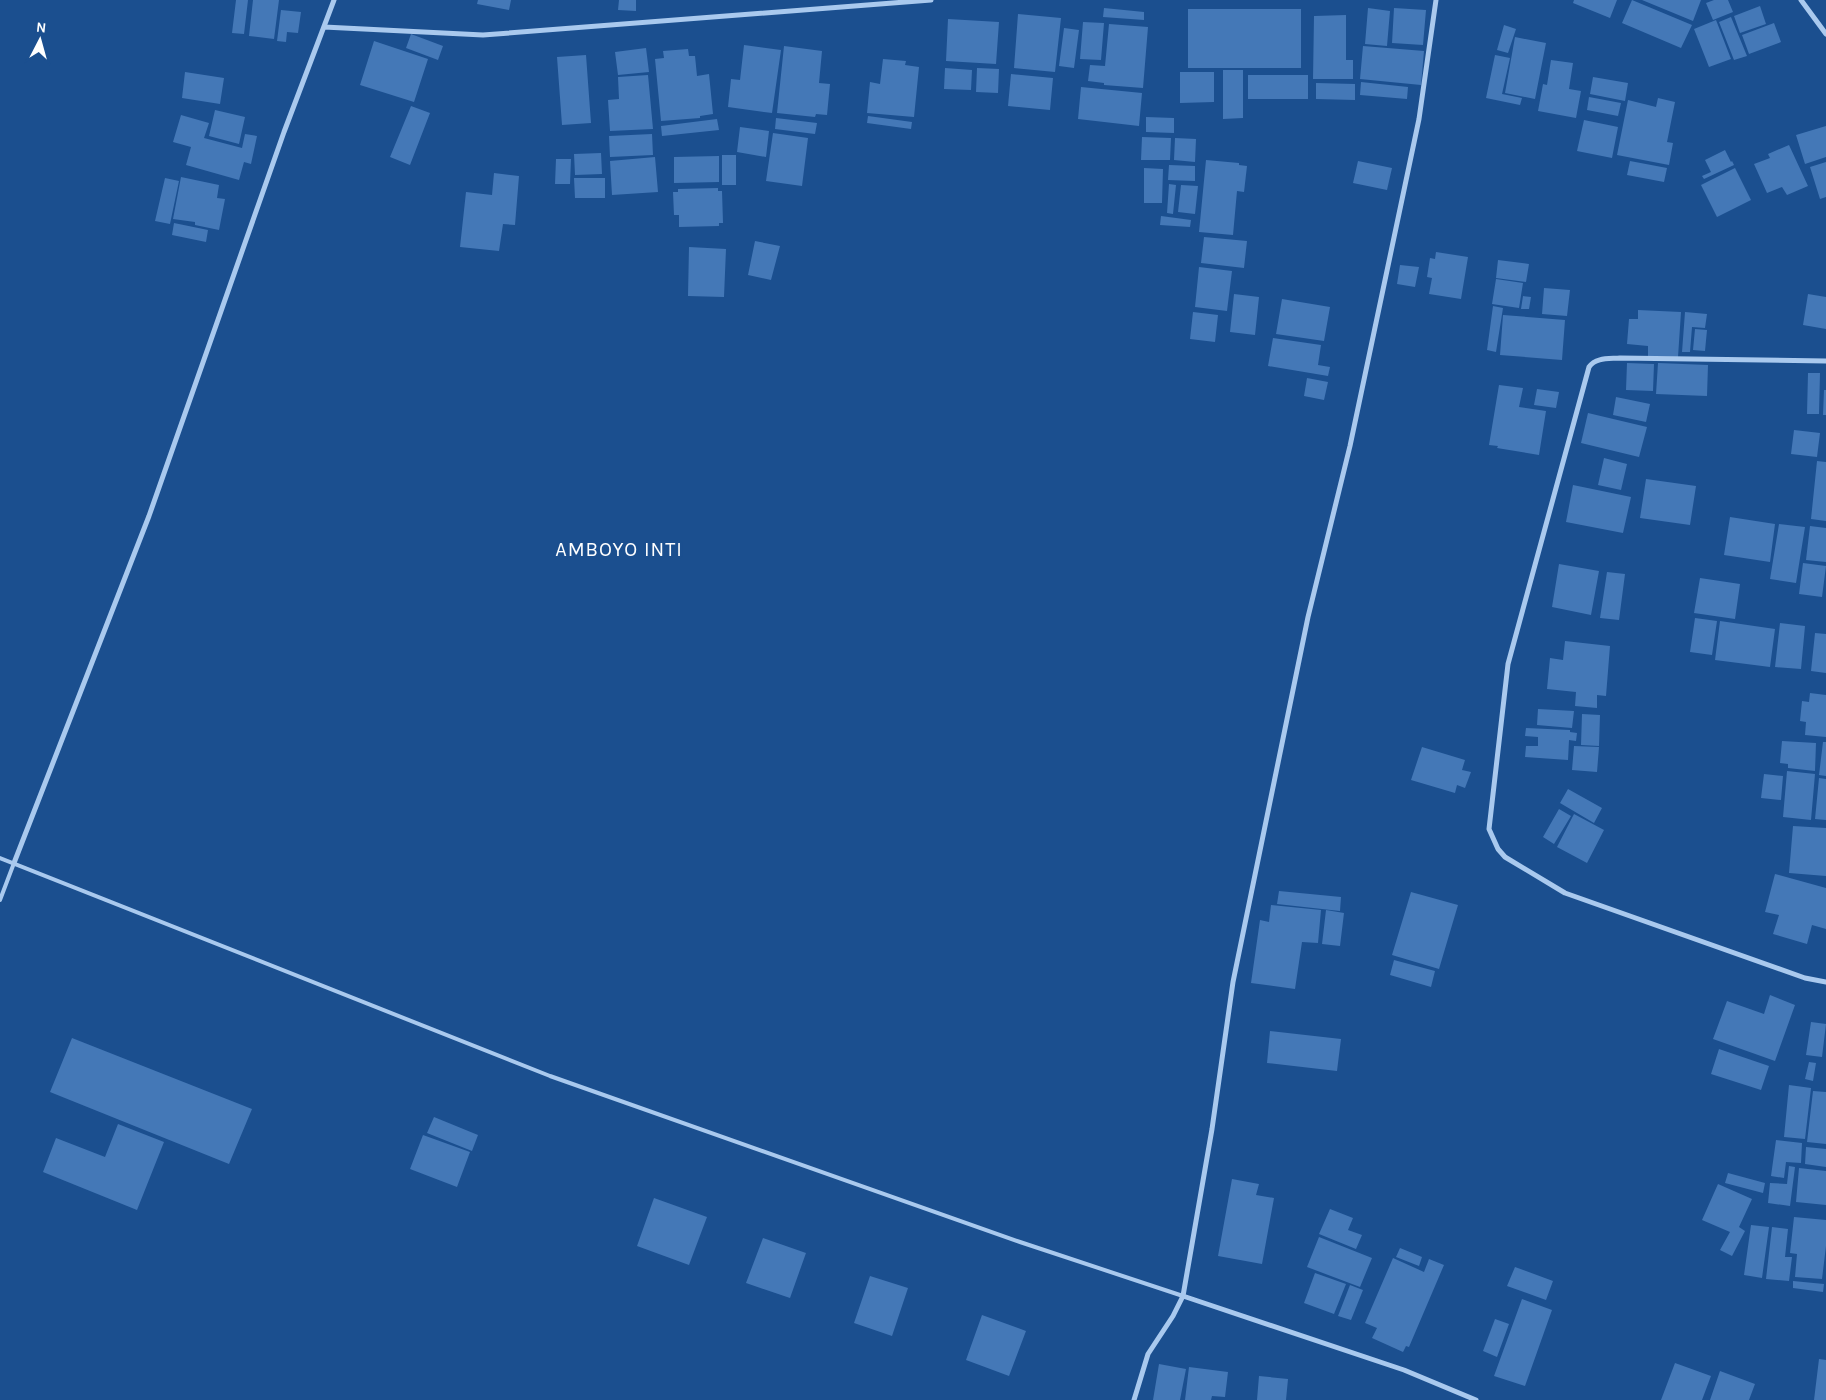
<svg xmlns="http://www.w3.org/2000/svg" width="1826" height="1400" font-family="Karla,sans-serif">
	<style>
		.building { fill: #4478b7 }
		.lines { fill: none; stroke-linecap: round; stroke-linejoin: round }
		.service { stroke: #a9c9ee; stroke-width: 4 }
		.minor { stroke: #a9c9ee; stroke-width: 5 }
		.labels { text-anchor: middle; stroke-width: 4.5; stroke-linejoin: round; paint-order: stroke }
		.quarter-label { font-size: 20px; letter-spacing: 1px; fill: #fff; stroke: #1b4f8f }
	</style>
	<rect width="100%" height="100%" fill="#1b4f8f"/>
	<path class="building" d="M236,0h12l-4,34 -12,-1z
		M253,0h26l-5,39 -25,-3z
		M478,0h33l-2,10 -32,-6z
		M619,0h17v11l-18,-1z
		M1574,0h43l-7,18 -37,-15z
		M1632,0l60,25 -11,23 -59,-25z
		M1642,0h59l-8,21z
		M1714,0h14l5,12 -20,8 -7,-17z
		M1760,6l6,18 -26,9 -6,-17z
		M1104,8l40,4v8l-41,-3z
		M1368,8l22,3 -3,35 -22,-2z
		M1394,8l32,2 -3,35 -31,-2z
		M1188,9h113v59h-113z
		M281,10l20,2 -3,21 -11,-1 -1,10 -9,-1z
		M1018,14l43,4 -6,54 -41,-4z
		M1346,15v45h7v19h-40l1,-63z
		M1731,17l16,39 -13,4 -15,-38z
		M948,19l51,3 -3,42 -50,-3z
		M1716,20l15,39 -22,8 -15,-38z
		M1083,22l21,1 -3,37 -21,-1z
		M1774,23l7,19 -32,12 -7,-19z
		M1109,24l39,3 -5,61 -39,-3v-2l-16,-2 2,-16 15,1z
		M1504,25l12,4 -8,24 -11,-3z
		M1064,28l15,2 -5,38 -15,-2z
		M411,34l32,12 -5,14 -32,-12z
		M1515,37l31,6 -11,56 -30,-6z
		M374,41l54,18 -14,43 -54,-17z
		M744,45l37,5 -9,63 -44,-6 3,-28 9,1z
		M784,46l38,5 -3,32 11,1 -3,31 -11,-1 -1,3 -38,-4z
		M1363,46l61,5 -3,34 -61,-6z
		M646,48l3,24 -31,3 -3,-23z
		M688,49l1,7h6l2,20 12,-2 4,40 -13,2v2l-39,3 -6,-62 9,-1 -1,-7z
		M586,55l5,68 -29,2 -5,-68z
		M1495,55l15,3 -8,36 20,4 -2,7 -34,-7z
		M883,59l23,2 -1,4 14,2 -5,50 -47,-4 3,-31 10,2z
		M1551,60l22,3 -4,26 12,2 -5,27 -38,-7 5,-27 4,1z
		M945,68l27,2 -1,20 -27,-1z
		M977,68l22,1 -1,24 -22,-1z
		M1223,70h20v48l-20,1z
		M185,72l39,6 -4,26 -38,-6z
		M1180,72h34v30l-34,1z
		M1011,74l42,4 -3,32 -42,-4z
		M648,75l5,54 -43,2 -2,-31 11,-1 -1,-22z
		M1248,75h60v24h-60z
		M1593,77l35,6 -3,18 -35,-7z
		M1361,82l47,5 -1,12 -47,-4z
		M1316,83l39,1v16l-39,-1z
		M1081,87l61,6 -3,33 -61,-7z
		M1589,97l32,6 -3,13 -31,-6z
		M1658,98l17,4 -8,40 6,1 -4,22 -52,-10 11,-55 28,7z
		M411,106l19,7 -20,52 -20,-8z
		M215,110l30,7 -6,27 -30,-8z
		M181,115l28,8 -5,15 38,10 3,-14 12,2 -6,28 -7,-2 -5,18 -53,-15 5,-18 -18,-5z
		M868,116l44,6 -1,7 -44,-6z
		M1146,117l28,1v15l-28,-1z
		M776,118l41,5 -2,11 -40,-5z
		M717,119l2,11 -57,6 -1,-10z
		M1584,120l34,7 -6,31 -35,-7z
		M1826,126v31l-21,7 -9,-29z
		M740,127l29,4 -3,26 -29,-5z
		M773,133l35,5 -6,48 -36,-5z
		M652,134l1,21 -43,2 -1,-21z
		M1142,137l29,1 -1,22h-29z
		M1175,138l21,1 -1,23 -21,-2z
		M1789,145l19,41 -21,9 -5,-8 -15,6 -13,-29 16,-6 -2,-4z
		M1725,150l6,12 1,-1 2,4 -30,14 -2,-3 9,-4 -6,-12z
		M601,153l1,21 -27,1 -1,-21z
		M722,155h14v30h-14z
		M719,156v26l-45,1v-26z
		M655,157l3,35 -46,3 -2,-34z
		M556,159h15l-1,25h-15z
		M1206,160l33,3v2l8,1 -3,26 -7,-1 -4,44 -34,-3z
		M1358,161l34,7 -5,22 -34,-7z
		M1630,161l37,7 -3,14 -37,-7z
		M1826,162v35l-6,2 -10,-32z
		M1169,165l26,1v15l-27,-1z
		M1144,168l19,1 -1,34h-18z
		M1735,168l16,32 -34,17 -16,-32z
		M494,173l25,3 -4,49 -12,-1 -4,27 -39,-4 6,-55 26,3z
		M181,177l38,8 -2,13 8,1 -6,31 -24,-5v-3l-22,-3z
		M165,178l14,3 -9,43 -15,-3z
		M574,178h31v20h-30z
		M1169,184l7,1 -3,29 -6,-1z
		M1181,185l17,1 -3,28 -17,-2z
		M718,188v3h4l1,32h-4v3l-40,1v-12h-5l-1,-23h5v-3z
		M1161,216l30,4 -1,7 -30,-2z
		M174,223l34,7 -2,12 -34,-7z
		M1204,237l43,4 -3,27 -43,-5z
		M755,241l25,5 -9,34 -23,-5z
		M689,247l37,2 -2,48 -36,-1z
		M1436,252l32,5 -7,42 -32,-5 3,-16 -5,-1 3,-19 5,1z
		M1498,260l31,4 -3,18 -30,-4z
		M1400,265l19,2 -4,20 -18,-3z
		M1199,267l33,4 -5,40 -32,-4z
		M1496,279l27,4 -4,25 -27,-4z
		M1544,288l26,2 -3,26 -25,-2z
		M1234,294l25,3 -4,38 -25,-3z
		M1808,294l18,3v32l-23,-4z
		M1523,296l8,1 -2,12h-8z
		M1282,299l48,8 -6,34 -48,-7z
		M1493,306l10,2 -7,44 -9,-2z
		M1638,310l43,2 -3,45 -30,-1v-10l-21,-2 2,-25h9z
		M1193,312l25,3 -3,27 -25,-3z
		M1685,312l22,2 -2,14 -13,-1 -2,25h-8z
		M1503,315l62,5 -3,40 -62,-5z
		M1695,329l12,1 -2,21 -12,-1z
		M1273,338l48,7 -3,20 12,2 -2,9 -60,-10z
		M1627,363l27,1 -1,27 -27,-1z
		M1658,363l50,2 -1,31 -51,-2z
		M1808,373h12l-1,41h-12z
		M1307,378l21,4 -4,18 -20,-4z
		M1499,385l24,3 -4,19 27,4 -7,44 -42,-7 1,-2 -9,-1z
		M1537,389l22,3 -3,16 -22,-3z
		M1824,390h2v25h-3z
		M1616,397l34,7 -4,18 -33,-7z
		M1588,413l59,14 -8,30 -58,-14z
		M1794,430l26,3 -3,24 -26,-3z
		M1604,458l23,6 -6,26 -23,-5z
		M1817,461l9,1v59l-15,-2z
		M1646,479l50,7 -6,39 -50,-7z
		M1573,485l58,12 -8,36 -57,-11z
		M1730,517l45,7 -5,38 -46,-7z
		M1779,524l26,3 -9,56 -26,-4z
		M1810,526l16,2v34l-20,-2z
		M1803,563l23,3 -4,31 -23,-3z
		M1559,564l40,7 -8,44 -39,-8z
		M1607,572l18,2 -6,46 -19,-2z
		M1700,578l40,6 -5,35 -41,-6z
		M1695,618l22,3 -5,34 -22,-3z
		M1720,621l55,8 -5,38 -55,-7z
		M1780,623l25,3 -4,43 -26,-2z
		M1815,633l11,1v39l-15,-2z
		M1565,641l45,5 -4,50 -9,-1v13l-22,-2 1,-14 -29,-3 3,-31 13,2z
		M1810,693l16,2v42l-21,-2 1,-13 -6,-1 2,-20 7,1z
		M1538,709l36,2 -2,17 -35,-3z
		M1582,714l18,1 -1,31 -18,-1z
		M1526,728l44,2v2l7,1 -1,8 -7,-1 -1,20 -43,-3 1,-11h12v-9l-13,-1z
		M1782,741l34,2 -1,28 -27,-3v-4l-8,-1z
		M1823,742h3v34l-7,-1z
		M1574,746l25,1 -2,25 -25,-2z
		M1422,747l43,13 -3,10 9,2 -6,16 -8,-3 -2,8 -44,-13z
		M1787,771l28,3 -4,46 -28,-3z
		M1764,774l19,2 -2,24 -20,-2z
		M1819,778l7,1v41l-11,-1z
		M1568,789l34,19 -8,15 -34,-20z
		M1559,809l12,7 -17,28 -11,-7z
		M1574,814l30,16 -17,33 -30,-16z
		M1793,826l33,2v48l-37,-3z
		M1775,874l51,14v41l-14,-4 -5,19 -34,-10 6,-19 -14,-3z
		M1279,891l62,6 -1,14 -63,-7z
		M1411,892l47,13 -19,64 -47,-14z
		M1271,905l50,5 -3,33 -16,-1 -7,47 -44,-6 9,-63 9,2z
		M1326,910l18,3 -4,33 -18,-2z
		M1394,960l41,11 -4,16 -41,-12z
		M1770,995l25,10 -20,56 -62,-22 14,-38 37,13z
		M1811,1022l15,2 -4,33 -16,-2z
		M1270,1031l71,8 -4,32 -70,-8z
		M72,1038l180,71 -23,55 -179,-72z
		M1719,1049l50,17 -8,24 -50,-16z
		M1809,1062l7,1 -3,18 -8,-2z
		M1789,1085l22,3 -6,51 -21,-2z
		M1813,1091l13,1v52l-19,-2z
		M434,1117l44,18 -6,16 -45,-18z
		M118,1124l46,18 -27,68 -94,-38 13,-34 49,19z
		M423,1135l47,17 -13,35 -47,-18z
		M1776,1140l26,3 -1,20 -15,-1 -2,16 -13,-2z
		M1806,1147l20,2v18l-21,-3z
		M1789,1166l6,1 -5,39 -22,-3 2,-20 17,1z
		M1799,1168l27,3v34l-30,-3z
		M1728,1173l37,10 -2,10 -38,-10z
		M1232,1179l27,5 -3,11 18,3 -12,66 -44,-8z
		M1718,1184l34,15 -13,28 6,4 -13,25 -12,-6 10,-18 -28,-12z
		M654,1198l53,19 -18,48 -52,-19z
		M1330,1209l23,9 -5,12 14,5 -6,14 -37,-15z
		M1794,1217l32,3v26l-4,33 -27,-2 2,-23 -7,-1z
		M1751,1225l18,2 -7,51 -18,-3z
		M1772,1227l16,2 -3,28h7l-3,24 -23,-2z
		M1319,1237l53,21 -12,29 -53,-20z
		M763,1238l43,15 -16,45 -44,-15z
		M1400,1248l22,9 -3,9 -23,-9z
		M1393,1258l31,14 5,-13 15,6 -35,82 -3,-1 -3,6 -31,-14 5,-10 -12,-5z
		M1515,1267l38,14 -7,19 -39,-14z
		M1315,1273l31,11 -12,30 -30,-11z
		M870,1276l38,12 -16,48 -38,-13z
		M1793,1281l31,3 -1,8 -30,-4z
		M1350,1285l13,5 -12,30 -13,-4z
		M1522,1299l30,11 -27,76 -31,-10z
		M982,1315l44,16 -17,45 -43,-16z
		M1495,1319l14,5 -12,33 -14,-6z
		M1819,1359l7,1v40h-12z
		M1675,1363l36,13 -9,24h-41z
		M1159,1364l27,5 -6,31h-27z
		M1189,1367l39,5 -3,25 -13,-1 -1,4h-26z
		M1720,1371l35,13 -6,16h-39z
		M1259,1376l29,3 -2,21h-29z"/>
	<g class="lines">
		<path class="service" d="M0,858l550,218 470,166 163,54
			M0,900l14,-37"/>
		<path class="minor" d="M1801,0l25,34
			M324,27l159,8 448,-35
			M1826,361l-206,-3c-11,1 -24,-1 -31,9l-81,297 -19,165 9,20 7,8 60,36 240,85 21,4
			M14,863l135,-347 135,-384 50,-132
			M1183,1296l29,-167 21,-147 75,-365 42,-171 69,-327 17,-119
			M1134,1400l14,-46 25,-38 10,-20 221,74 72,30"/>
	</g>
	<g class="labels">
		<g class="quarter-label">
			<text x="619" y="556">AMBOYO INTI</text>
		</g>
	</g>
	<g transform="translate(40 40) rotate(6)" stroke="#1b4f8f" stroke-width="4" paint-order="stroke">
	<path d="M0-4L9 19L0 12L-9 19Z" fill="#ffffff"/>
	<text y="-8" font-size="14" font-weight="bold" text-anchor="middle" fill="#ffffff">N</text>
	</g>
</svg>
